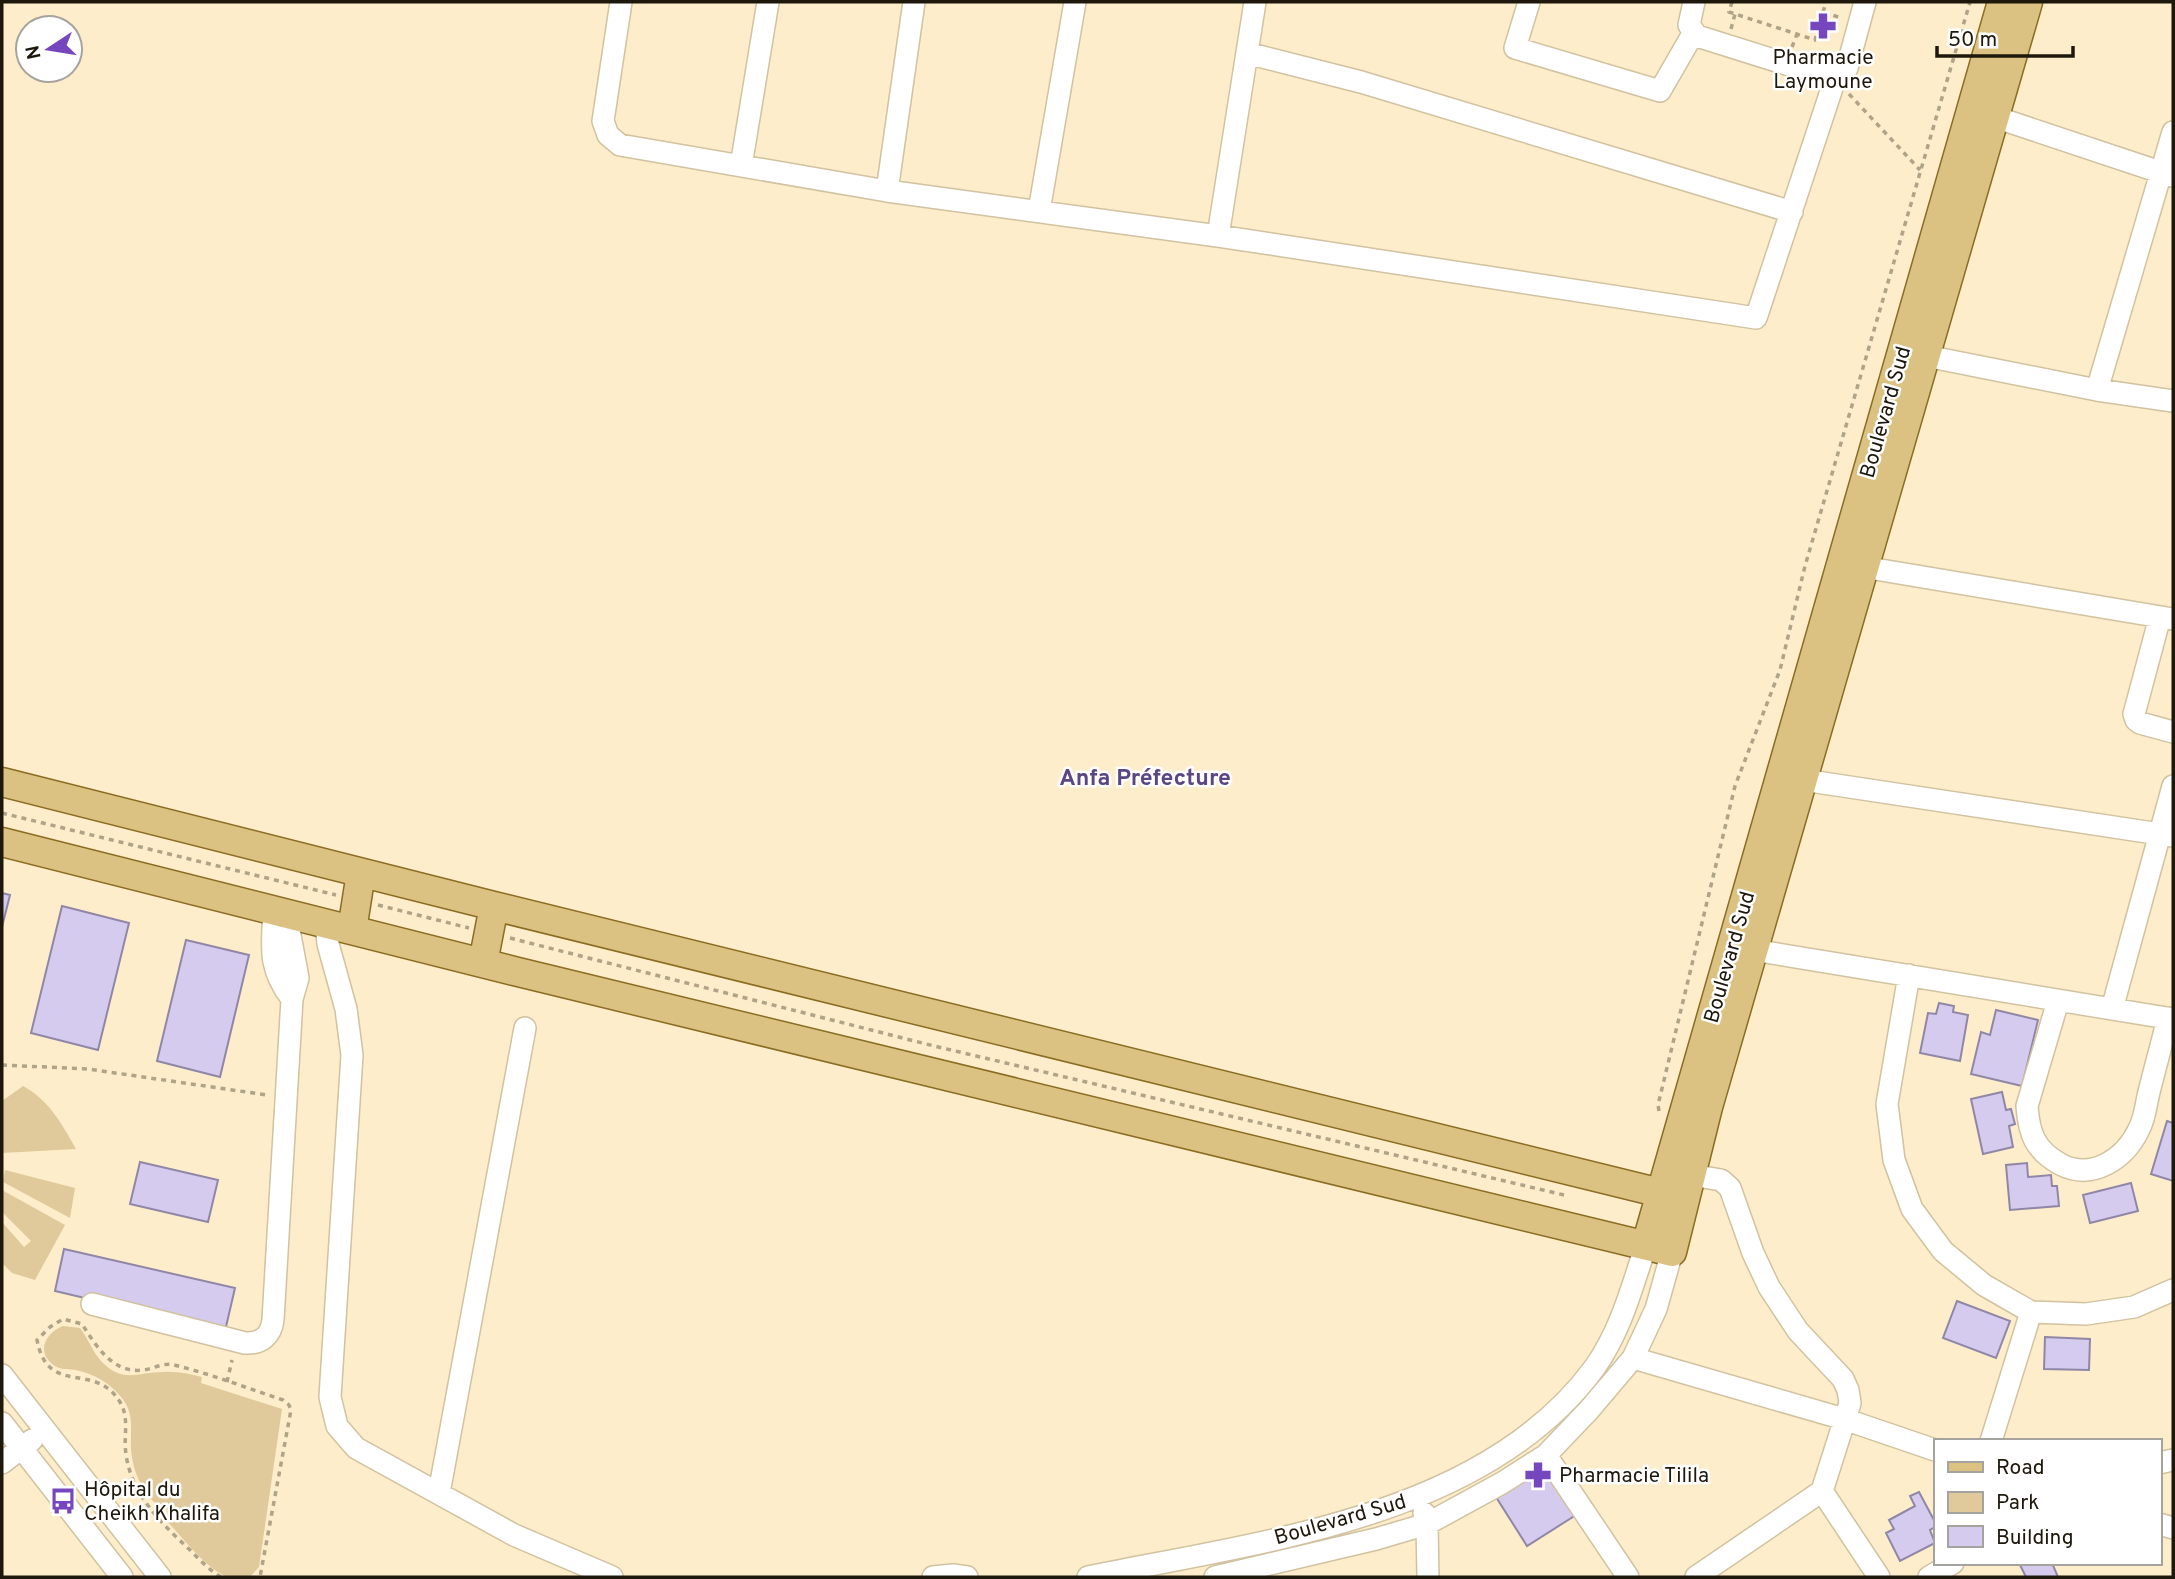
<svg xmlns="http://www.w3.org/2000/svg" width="2175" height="1579" font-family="Overpass,sans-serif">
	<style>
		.green { fill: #e0ca9c }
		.building { fill: #d4cbee; stroke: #9087a7; stroke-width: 2 }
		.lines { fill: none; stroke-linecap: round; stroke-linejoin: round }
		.minor-casing { stroke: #d1c2a0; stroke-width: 24 }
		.major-casing { stroke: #8a6c22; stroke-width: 31 }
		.path { stroke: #afa388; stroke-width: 3.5; stroke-dasharray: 5 5; stroke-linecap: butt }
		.minor { stroke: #fff; stroke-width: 21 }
		.major { stroke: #dcc282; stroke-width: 28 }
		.labels { text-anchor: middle; stroke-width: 5; stroke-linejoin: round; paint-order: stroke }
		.poi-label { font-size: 21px; fill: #1d180b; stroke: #fff; text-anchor: start }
		.street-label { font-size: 21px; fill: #1d180b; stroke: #fff }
		.neighbourhood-label { font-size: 23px; font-weight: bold; fill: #5b4684; stroke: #fff }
	</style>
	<rect width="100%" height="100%" fill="#fdedca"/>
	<path class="green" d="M23,1086c26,14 39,38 53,63l-74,4v-52z
		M5,1170l70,18 -5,30 -67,-36z
		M2,1190l63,35 -30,55 -23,-7 -10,-10v-41l22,25 7,-6 -29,-29z
		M63,1326l17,2c8,10 12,23 21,33 22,23 36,11 62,11 14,-1 26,2 39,5l-1,6 81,26 -23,158 -9,10c-7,0 -16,2 -22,0 -20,-6 -48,-42 -62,-57l1,-10c-11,-4 -17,-11 -23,-21 -8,-12 -12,-26 -13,-40 -1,-19 4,-36 -10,-52 -11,-14 -27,-23 -45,-27 -7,-1 -15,0 -21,-4 -20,-13 -10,-33 8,-40z"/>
	<path class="building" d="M2,893l8,2 -8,32z
		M62,906l67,17 -31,127 -67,-17z
		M186,940l63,15 -29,122 -63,-16z
		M1939,1003l15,3 -1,6 15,3 -8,46 -40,-8 8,-40 8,1z
		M1996,1010l42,10 -16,66 -51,-12 10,-42 9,3z
		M2002,1092l4,18 5,-1 4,15 -6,2 4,21 -30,7 -12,-55z
		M2167,1121l6,2v58l-22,-7z
		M140,1162l78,18 -10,42 -78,-18z
		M2027,1163l1,14 23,-2 1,11h5l2,20 -49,4 -4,-45z
		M2131,1183l7,28 -48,12 -7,-28z
		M64,1249l171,39 -10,43 -170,-40z
		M1957,1301l53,20 -14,37 -53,-20z
		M2045,1337l45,2 -1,31 -45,-1z
		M1545,1466l31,49 -49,31 -31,-49z
		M1919,1492l16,30v5l-5,3 5,13 -35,18 -14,-28 8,-4 -5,-9 26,-14 -5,-10z
		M2019,1563h33l6,14h-32z"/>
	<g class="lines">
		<g class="minor-casing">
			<path id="minor" d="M621,2l-18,119 5,14 12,10 267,46 331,45 538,82 80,-242
				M1529,2l-14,46 145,43 34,-59
				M1694,2l-5,23 8,11 121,38c11,3 23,5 29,-6l18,-66
				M1247,53l114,29 431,130
				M1983,113l189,63
				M741,166l27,-164
				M887,191l27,-189
				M1039,211l36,-209
				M1218,236l37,-234
				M1911,353l186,37 76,11
				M2097,390l76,-258
				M1851,565l322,54
				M2160,617l-26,97 2,6 4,3 33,9
				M1790,778l383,58
				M274,910c-2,38 -6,58 18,89
				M326,923l2,21 18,65 6,46 -22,342 7,29 19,22 158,87 98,42
				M1741,948l432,71
				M1909,975l-22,129 7,56 18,49 31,42 41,34 47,27 55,2 48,-7 39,-17
				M2058,1001l-31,105c2,28 8,44 33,58 32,17 65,-5 79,-35 6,-11 7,-25 10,-37 6,-24 13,-49 19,-74
				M2112,1009l61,-223
				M1691,1175l30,5 9,8 23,65 16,34 29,44 45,48 5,11 2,13 -28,88 -126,86
				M92,1304l153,39c16,1 26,-7 28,-23l19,-321 6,-21 -12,-64
				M1633,1358l211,61 91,31
				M2,1375l158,202
				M2,1423l120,154
				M1991,1441l40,-129
				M1546,1455l82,122
				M2,1463l30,-23
				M2159,1463l14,-3
				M1822,1491l57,86
				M439,1493l86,-465
				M1424,1513l3,11 1,53
				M2159,1524l14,4
				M933,1577l20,-2 14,2
				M1088,1577c170,-35 397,-59 507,-210 26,-37 37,-80 51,-122
				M1215,1577l161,-38 51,-15 75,-41 44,-28 43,-45 44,-52 23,-49 16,-57
				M1929,1577l24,-14"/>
		</g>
		<g class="major-casing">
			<path id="major" d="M2,782l492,124 1191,293
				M2,842l516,130 1154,280 36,-145 320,-1105
				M352,930l9,-57
				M483,963l11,-57
				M1646,1245l356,-1243"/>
		</g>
		<path class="path" d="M1732,2l-3,10 86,28 11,-38
			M1824,12l17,6
			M1731,29l4,-15
			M1792,47l5,-13
			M1849,94l71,76
			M2,813l334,82
			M378,905l91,23
			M510,938l424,108 630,149
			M2,1065l86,4 179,26
			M1659,1111l-1,-6 77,-319 45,-116 25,-104 165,-564
			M227,1382l5,-22
			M221,1577c-12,-7 -22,-18 -32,-28 -28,-26 -58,-55 -63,-95 -3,-18 4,-35 -6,-52 -26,-42 -72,-4 -83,-62l13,-13 13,-8 19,5c14,22 31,50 61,46 10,-1 21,-8 31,-5 37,9 73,23 109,35l6,5 2,5 -31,167"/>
		<use href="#minor" class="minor"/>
		<use href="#major" class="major"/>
	</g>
	<defs>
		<g id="pharmacy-bare" transform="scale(2.1)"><path d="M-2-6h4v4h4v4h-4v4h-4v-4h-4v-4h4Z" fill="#7546be" stroke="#fff" stroke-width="2.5" paint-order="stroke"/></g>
		<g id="bus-bare" transform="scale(2.1)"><path d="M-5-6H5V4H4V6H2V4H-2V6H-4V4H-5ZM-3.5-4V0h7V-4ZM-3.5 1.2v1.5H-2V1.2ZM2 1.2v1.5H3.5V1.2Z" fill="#7546be" stroke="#fff" stroke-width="2.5" paint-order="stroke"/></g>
	</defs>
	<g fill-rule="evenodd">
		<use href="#pharmacy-bare" x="1823" y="26"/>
		<use href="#pharmacy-bare" x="1538" y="1475"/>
		<use href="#bus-bare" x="63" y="1501"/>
	</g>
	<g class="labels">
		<g class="poi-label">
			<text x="1823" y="64" text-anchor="middle">Pharmacie<tspan x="1823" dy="24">Laymoune</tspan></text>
			<text x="1559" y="1482">Pharmacie Tilila</text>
			<text x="84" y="1496">Hôpital du<tspan x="84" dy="24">Cheikh Khalifa</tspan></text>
		</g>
		<g class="street-label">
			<text transform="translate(1885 412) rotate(-74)" y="7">Boulevard Sud</text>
			<text transform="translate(1729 957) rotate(-74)" y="7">Boulevard Sud</text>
			<text transform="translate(1340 1519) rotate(-16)" y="7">Boulevard Sud</text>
		</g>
		<g class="neighbourhood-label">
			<text x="1145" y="785">Anfa Préfecture</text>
		</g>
	</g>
	<rect width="2175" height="1579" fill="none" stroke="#1d180b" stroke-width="7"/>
	<rect x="1934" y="1439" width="228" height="126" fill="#ffffff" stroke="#a5a39d" stroke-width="2"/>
	<rect x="1948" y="1462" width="35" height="10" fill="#dcc282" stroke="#a5a39d" stroke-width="2"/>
	<text x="1996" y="1474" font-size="21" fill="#1d180b">Road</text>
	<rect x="1948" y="1492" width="35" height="21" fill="#e0ca9c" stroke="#a5a39d" stroke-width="2"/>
	<text x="1996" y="1509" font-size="21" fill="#1d180b">Park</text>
	<rect x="1948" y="1526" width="35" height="21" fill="#d4cbee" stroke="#a5a39d" stroke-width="2"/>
	<text x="1996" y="1544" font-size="21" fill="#1d180b">Building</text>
	<g transform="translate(49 49) rotate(258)"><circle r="33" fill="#ffffff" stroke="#a5a39d" stroke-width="2"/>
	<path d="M0-5L12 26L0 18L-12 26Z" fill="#7546be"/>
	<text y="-10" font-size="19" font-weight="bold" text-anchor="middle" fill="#1d180b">N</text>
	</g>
	<path d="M1937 46v10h136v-10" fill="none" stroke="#1d180b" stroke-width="3.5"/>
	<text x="1948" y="46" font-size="21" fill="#1d180b" stroke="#ffffff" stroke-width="5" paint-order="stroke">50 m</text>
</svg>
